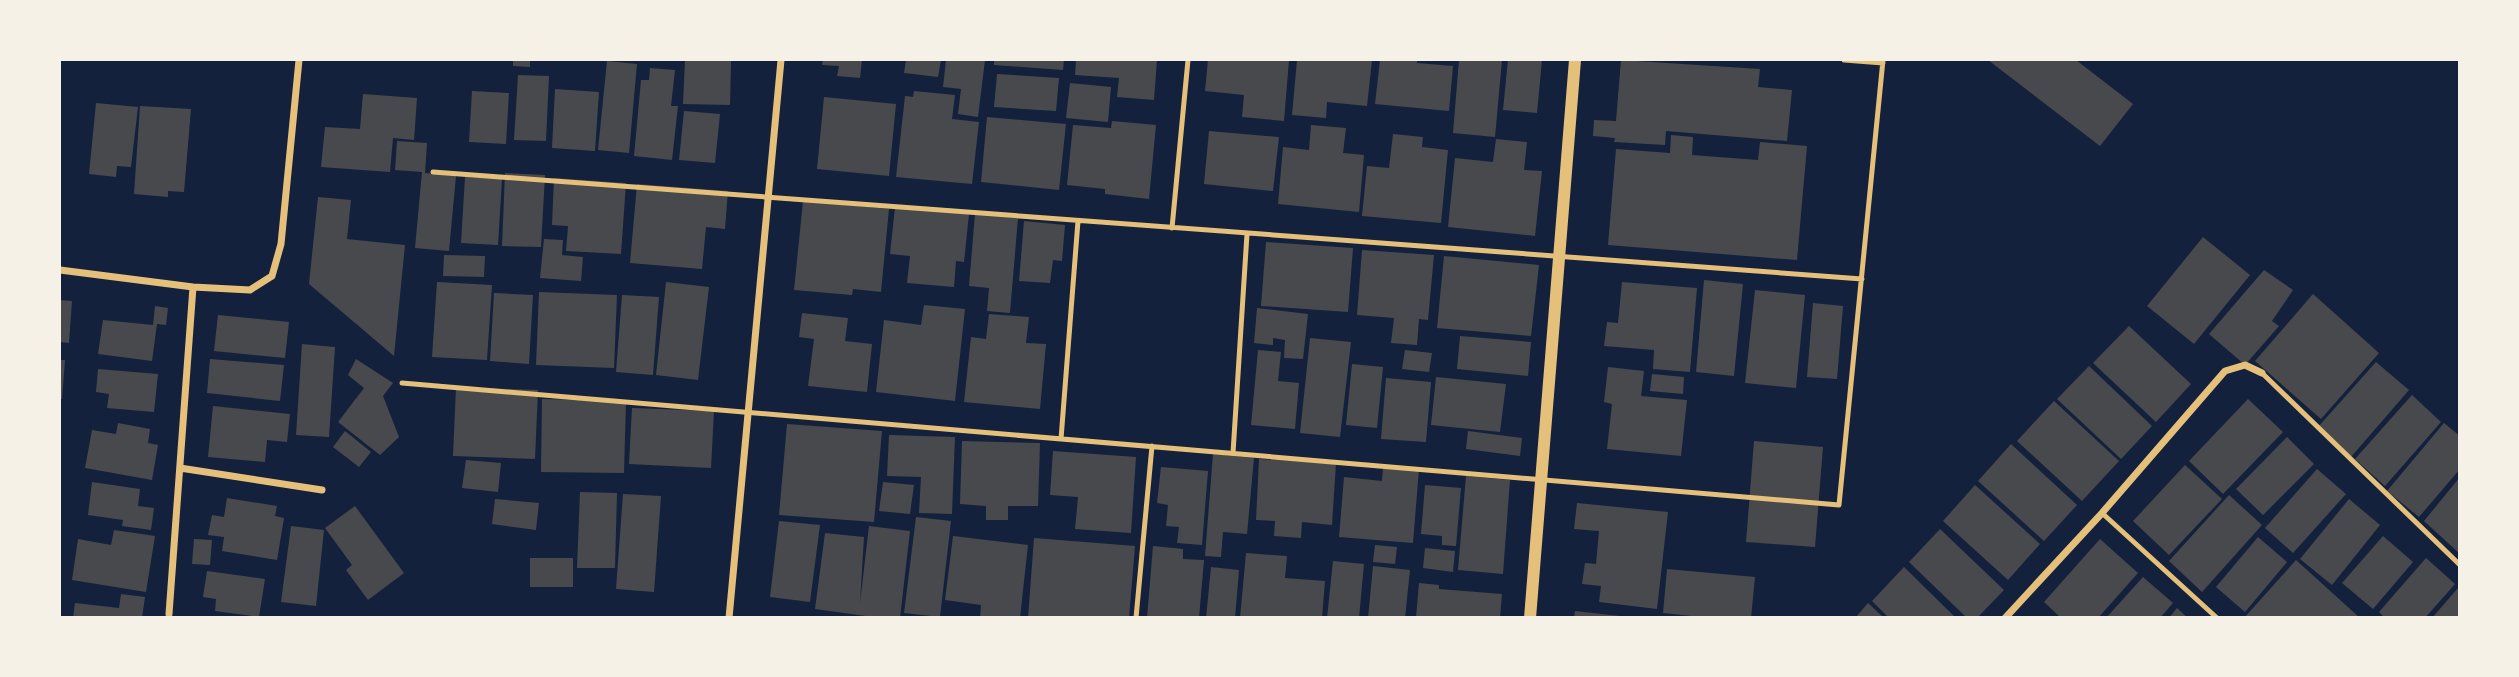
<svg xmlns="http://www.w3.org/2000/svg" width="2519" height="677" font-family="Helvetica,sans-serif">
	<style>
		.building { fill: #48494c }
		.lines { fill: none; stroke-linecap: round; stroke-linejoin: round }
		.service { stroke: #e5c07b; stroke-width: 5 }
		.minor { stroke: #e5c07b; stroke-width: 7 }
		.tertiary { stroke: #e5c07b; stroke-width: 12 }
	</style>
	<rect width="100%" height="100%" fill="#14213d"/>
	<path class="building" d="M513,60h17v7l-17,-1z
		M685,60l46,1 -1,44 -47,-1z
		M823,60h39l-2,18 -23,-2 2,-10 -17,-1z
		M906,60h35l-3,17 -34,-4z
		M946,60h39l-7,57 -20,-3 3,-25 -18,-2z
		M994,60h70l-1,10 -69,-5z
		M1076,60h81l-3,40 -37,-3 2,-19 -44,-3z
		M1208,60h81l-5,61 -42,-4 2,-22 -39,-4z
		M1297,60h75l-5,46 -40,-4 -1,16 -34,-3z
		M1380,60h37v3l36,3 -4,45 -74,-7z
		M1459,60h43l-7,77 -42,-4z
		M1508,60h34l-5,53 -34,-3z
		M1621,60l139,9 -2,18 34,3 -5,51 -121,-10 -1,14 -51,-3 1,-4 -22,-2 1,-16 22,1z
		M1988,60h88l57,44 -33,42z
		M607,61l30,3 -8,89 -31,-3z
		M650,68l25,2 -4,36h7l-6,54 -38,-4 7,-76h8z
		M997,74l62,4 -3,33 -62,-4z
		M518,75l31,1 -3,65 -32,-1z
		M1070,83l41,4 -3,35 -42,-4z
		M555,89l44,3 -4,59 -43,-3z
		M472,91l37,2 -3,51 -37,-2z
		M914,91l41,4 -3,24 27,3 -7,62 -76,-7 9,-81 8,1z
		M363,94l54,4 -3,42 -21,-2 -3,34 -69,-5 4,-40 35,2z
		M824,97l72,7 -7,72 -72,-7z
		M96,103l42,4 -7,60 -14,-1 -1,11 -27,-3z
		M140,106l51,3 -7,83 -16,-1v6l-34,-3z
		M684,111l36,3 -5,49 -36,-3z
		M987,117l79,7 -7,66 -78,-8z
		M1112,121l44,4 -7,74 -44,-5v-5l-38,-4 6,-60 38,3z
		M1311,125l35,3 -3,25 21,2 -5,57 -81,-8 5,-57 26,3z
		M1209,131l70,6 -6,54 -69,-7z
		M1393,134l30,3 -1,10 26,3 -7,73 -79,-7 5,-50 22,2z
		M1671,135l22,2 -1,18 66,5 2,-18 47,4 -10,114 -189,-15 8,-96 54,4z
		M1496,139l31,3 -3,28 18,1 -7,65 -87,-9 7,-69 38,4z
		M397,141l30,2 -2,30 31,3 -7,75 -34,-3 7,-76 -27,-2z
		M505,173l40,2 -4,72 -39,-1z
		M465,177l37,2 -4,66 -37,-2z
		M554,178l72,5 -5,71 -55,-3 2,-25 -16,-1z
		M637,184l91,7 -3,38 -19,-2 -4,42 -72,-6z
		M318,197l33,3 -4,39 58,6 -11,111 -85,-72z
		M803,201l86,8 -8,83 -28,-3 -1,6 -58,-5z
		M895,207l74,7 -5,48 -8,-1 -2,26 -47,-4 3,-27 -20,-2z
		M975,214l43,4 -8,95 -23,-2 2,-23 -20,-2z
		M1024,221l41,4 -3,36 -9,-1 -3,23 -31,-2z
		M2203,237l47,38 -56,69 -47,-38z
		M544,239l19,1 -1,15 21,2 -2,24 -41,-3z
		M1266,242l87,6 -5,64 -87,-6z
		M1362,250l72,5 -6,65 -9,-1 -2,26 -26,-2 3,-25 -37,-3z
		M444,255l41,1 -1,21 -41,-1z
		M1444,256l95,9 -8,71 -94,-8z
		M2264,270l29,20 -21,31 7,5 -34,39 -36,-31z
		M1704,280l39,4 -9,92 -38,-4z
		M437,282l55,3 -5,75 -55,-3z
		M666,282l43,5 -11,93 -42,-5z
		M1622,282l75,6 -7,84 -37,-3 1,-19 -50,-4 3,-24 11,1z
		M1755,290l50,5 -9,93 -51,-5z
		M539,292l78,3 -3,73 -78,-3z
		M494,293l39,2 -4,69 -39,-3z
		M2313,294l66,59 -58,66 -66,-58z
		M622,295l37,2 -6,78 -37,-3z
		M60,300l12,1 -3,42 -9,-1z
		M1813,303l30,3 -6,73 -30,-2z
		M924,305l41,4 -10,92 -79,-9 8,-72 37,5z
		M155,306l13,2 -2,17 -9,-1 -5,37 -54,-7 5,-34 50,5z
		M1257,308l51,6 -5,45 -19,-1 1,-18 -12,-2v7l-19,-2z
		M802,313l46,5 -3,23 27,3 -5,48 -59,-6 6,-47 -15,-2z
		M989,314l40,3 -3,26 20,1 -6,65 -76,-7 7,-65 15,2z
		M218,315l71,7 -4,36 -71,-7z
		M2129,326l62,58 -35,38 -63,-59z
		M1460,336l71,6 -3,34 -71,-7z
		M1310,338l41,4 -11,95 -40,-4z
		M302,344l33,3 -6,90 -33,-2z
		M1258,350l23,2 -3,29 21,2 -4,46 -44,-4z
		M1405,350l27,3 -3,19 -27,-3z
		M210,359l74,6 -4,36 -73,-8z
		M356,359l37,24 -10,13 16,41 -19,18 -42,-33 26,-34 -16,-13z
		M60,360h5l-3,39h-2z
		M2376,362l33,28 -58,67 -33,-30z
		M1352,364l31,3 -6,61 -31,-3z
		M2089,366l63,60 -31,33 -64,-60z
		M1608,367l36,4 -3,25 46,4 -6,56 -74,-7 5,-45 -8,-2z
		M98,369l60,5 -4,38 -47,-4 2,-14 -13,-2z
		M1652,374l32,3 -1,17 -33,-3z
		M1436,377l70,7 -6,48 -69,-7z
		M1386,378l45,4 -5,60 -45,-3z
		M456,387l82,3 -3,69 -82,-3z
		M2412,395l29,27 -56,64 -30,-27z
		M542,399l84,2 -2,72 -83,-1z
		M2248,399l35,33 -60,62 -34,-33z
		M2054,401l65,60 -37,40 -65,-60z
		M213,406l77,8 -3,28 -20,-2 -2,22 -57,-5z
		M632,408l82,3 -3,57 -82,-4z
		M118,423l32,6 -2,14 10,2 -6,35 -67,-12 7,-38 24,4z
		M2444,423l16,13v33l-41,48 -32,-26z
		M787,424l95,7 -8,91 -95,-7z
		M345,431l26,21 -12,15 -26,-20z
		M1468,431l54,7 -2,18 -54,-7z
		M889,435l66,2 -3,77 -33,-1 2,-36 -34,-1z
		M2287,437l27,27 -51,51 -27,-26z
		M962,441l78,2 -2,63h-30v14h-22v-14l-26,-2z
		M1754,441l69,6 -8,100 -69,-5z
		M2011,444l66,61 -33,36 -66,-60z
		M1053,451l83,6 -5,76 -56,-4 3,-32 -28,-2z
		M1213,454l41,4 -7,76 -24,-2 -2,25 -16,-1z
		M1259,459l77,4 -4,62 -30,-3 -1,16 -27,-2 1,-15 -19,-1z
		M466,460l35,3 -3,29 -36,-4z
		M2185,465l37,34 -53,56 -36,-34z
		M1161,467l47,4 -6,74 -25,-2 2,-16 -13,-1 2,-21 -11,-2z
		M1383,467l36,2 -6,74 -74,-6 5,-60 38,4z
		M2317,469l29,25 -53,59 -28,-25z
		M1466,476l44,4 -7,94 -45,-4z
		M2460,477v77l-36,-33z
		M92,482l48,7 -2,17 16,2 -3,22 -29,-4 1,-6 -35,-5z
		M883,482l31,3 -4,29 -31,-3z
		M1425,485l36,3 -5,58 -14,-1v-9l-21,-2z
		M1975,485l65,59 -32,36 -65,-59z
		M580,492l37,1 -2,75h-38z
		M623,494l38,2 -7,96 -38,-3z
		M2229,495l33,30 -60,67 -33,-31z
		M227,498l50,8 -2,10 9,2 -7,42 -55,-9 2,-14 -16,-2 4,-20 12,2z
		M495,499l44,4 -3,27 -44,-6z
		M2349,499l31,26 -48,60 -32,-26z
		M1577,503l91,9 -11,97 -58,-7 2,-16 -19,-2 3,-21 11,1 3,-33 -25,-2z
		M355,506l49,67 -36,27 -22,-30 6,-5 -27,-37z
		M916,517l35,4 -11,96 -36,-4z
		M779,521l41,4 -10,77 -40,-5z
		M291,526l33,4 -8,76 -35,-4z
		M869,526l41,5 -10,87h-20l-65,-9 10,-76 39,4 -4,66z
		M1940,529l64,61 -27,28h-10l-58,-56z
		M114,530l41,6 -9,56 -74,-12 6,-41 33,6z
		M953,536l75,9 -8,73h-40l1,-13 -36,-5z
		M2383,536l30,26 -40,47 -31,-26z
		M2258,537l29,25 -42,50 -29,-25z
		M1034,538l101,8 -6,72h-101z
		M194,539l18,1 -2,25 -18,-1z
		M2100,539l38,34 -40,45h-37l-17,-16z
		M1375,545l22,2 -2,17 -22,-2z
		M1153,546l30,3v10l21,1 -5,58h-52z
		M1425,548l30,3 -2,21 -30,-4z
		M1246,553l41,3 -2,22 40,3 -3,37h-82z
		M530,558h43v29h-43z
		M2426,558l29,26 -30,34h-40l-6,-6z
		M2296,560l64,58h-116z
		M1333,561l31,3 -5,54h-32z
		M1373,566l37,4 -5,48h-37z
		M1211,567l28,3 -4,48h-29z
		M1904,567l52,51h-67l-17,-17z
		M1667,569l88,8 -4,41h-41l-47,-5z
		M207,571l58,8 -6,38 -44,-6 1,-12 -13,-2z
		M2143,577l30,26 -13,15h-54z
		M1419,583l20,2v4l63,5 -2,24h-84z
		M2458,588l2,30h-28z
		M121,594l24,3 -3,21h-69l2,-15 44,5z
		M1868,603l16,15h-29z
		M2177,608l11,10h-19z
		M1575,611l45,5v2h-46z"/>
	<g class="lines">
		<path class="service" d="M1844,60l39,3
			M433,172l1429,107
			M1172,228l16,-168
			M2262,373l198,192
			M402,383l1437,122 44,-445
			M1061,439l17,-218
			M1233,453l14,-219
			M2102,513l115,105
			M1136,618l16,-172"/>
		<path class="minor" d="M60,270l133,17 57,3 22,-14 9,-32 18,-184
			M180,468l142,22
			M169,614l24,-327
			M729,618l52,-558
			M2005,618l97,-105 123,-142 20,-6 17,8"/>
		<path class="tertiary" d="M1530,618l45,-558"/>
	</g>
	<rect width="2519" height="677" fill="none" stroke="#f6f1e7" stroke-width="122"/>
</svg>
